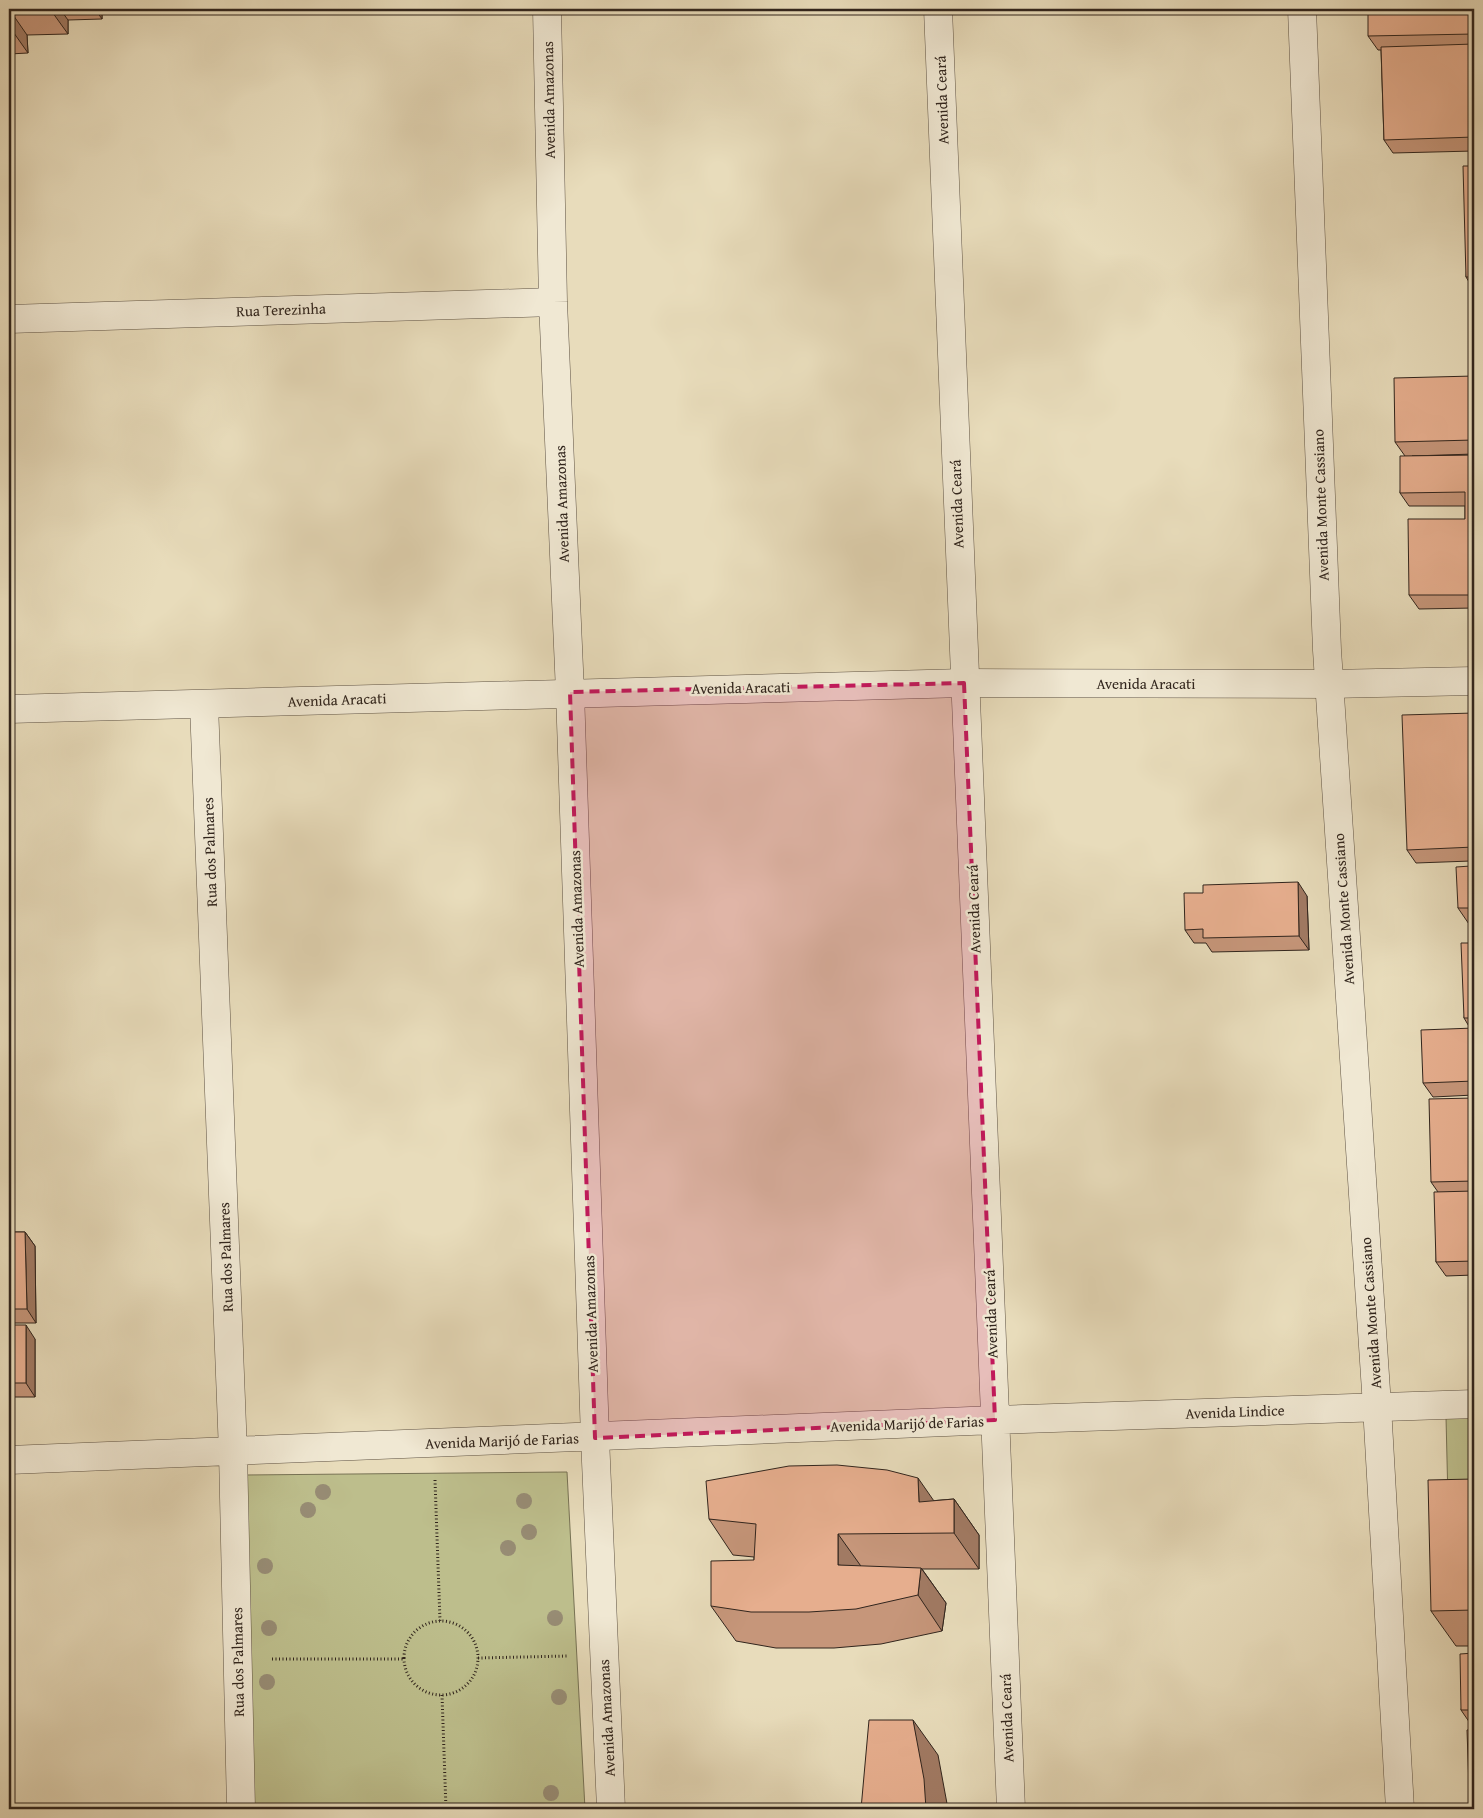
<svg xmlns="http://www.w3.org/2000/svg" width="1483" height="1818" font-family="'Gentium Book Plus',serif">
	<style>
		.green { fill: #bdbe8c; stroke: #777254 }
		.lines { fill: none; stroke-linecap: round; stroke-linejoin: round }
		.minor-casing { stroke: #5f5344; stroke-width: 29 }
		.tertiary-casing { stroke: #5f5344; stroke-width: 29 }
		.path { stroke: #31251d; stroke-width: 3; stroke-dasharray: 1 2.5; stroke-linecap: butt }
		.minor { stroke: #f0e8d3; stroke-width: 28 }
		.tertiary { stroke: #f0e8d3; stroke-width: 28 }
		.tree { fill: #978c74 }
		.wall { fill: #c6967a; stroke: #31251d }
		.shaded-wall { fill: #a17a63; stroke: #31251d }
		.building { fill: #e6ae8e; stroke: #31251d }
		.marked { fill: #c2185b; fill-opacity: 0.2; stroke: #c2185b; stroke-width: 4; stroke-dasharray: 10 6; stroke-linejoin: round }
		.labels { text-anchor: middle; stroke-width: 5; stroke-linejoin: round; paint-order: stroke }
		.street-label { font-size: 15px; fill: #31251d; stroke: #f0e8d3 }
	</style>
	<rect width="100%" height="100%" fill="#e8dcbb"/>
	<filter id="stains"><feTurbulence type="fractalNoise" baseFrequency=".004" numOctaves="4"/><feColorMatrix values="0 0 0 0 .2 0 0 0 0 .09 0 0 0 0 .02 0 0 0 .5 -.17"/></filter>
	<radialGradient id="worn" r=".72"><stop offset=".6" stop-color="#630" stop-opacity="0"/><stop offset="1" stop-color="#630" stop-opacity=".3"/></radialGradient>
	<path class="green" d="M1446,1417h28v83l-26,1z
		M567,1472l18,337h-332l-8,-334z"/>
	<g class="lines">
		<g class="minor-casing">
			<path id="minor" d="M547,9l6,293 17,390 25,746 16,371
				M938,9l73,1800
				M1302,9l25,641 50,756 23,403
				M9,319l544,-17
				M204,705l29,747 8,357
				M9,1460l986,-40 479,-16"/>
		</g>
		<g class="tertiary-casing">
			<path id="tertiary" d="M9,709l955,-26 365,1 145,-3"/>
		</g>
		<path class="path" d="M435,1480l5,141
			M404 1658a37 37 0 1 1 74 0a37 37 0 1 1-74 0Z
			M478,1658l90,-2
			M272,1659h132
			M442,1695l4,114"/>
		<use href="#minor" class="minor"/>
		<use href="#tertiary" class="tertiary"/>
	</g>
	<g class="tree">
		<circle cx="323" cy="1492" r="8"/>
		<circle cx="524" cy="1501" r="8"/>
		<circle cx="308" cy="1510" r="8"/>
		<circle cx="529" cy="1532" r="8"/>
		<circle cx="508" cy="1548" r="8"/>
		<circle cx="265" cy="1566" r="8"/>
		<circle cx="555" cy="1618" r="8"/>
		<circle cx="269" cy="1628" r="8"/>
		<circle cx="267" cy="1682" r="8"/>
		<circle cx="559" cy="1697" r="8"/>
		<circle cx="551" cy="1793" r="8"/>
	</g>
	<path class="wall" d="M9,9h93v10l-34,1v14l-41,1 1,18 -19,1z
		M1472,13h2v138l-81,2 -9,-13 -3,-90h-3l-10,-14z
		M1474,166v124l-8,-13z
		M1474,376v78l-62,2 62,-1v153l-55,1 -10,-14 56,-76v-13h-56l-9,-13 5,-37 -10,-14z
		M1474,713v222l-3,-4v-4l-13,-19 13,-42v-5l-55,2 -9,-13z
		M1307,896l2,54 -97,2 -6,-9h-12l-9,-13z
		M1474,943v152l-41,2 -10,-14 47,-55 -6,-10z
		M1474,1098v177l-28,1 -10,-14 2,-70 -7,-10z
		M9,1232h16l10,14 1,77h-27z
		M9,1325l26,14v58h-26z
		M1474,1479v167h-18l-25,-35z
		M954,1499l25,36v34h-57l24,34 -4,28 -61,13 -47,4h-58l-40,-7 -25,-35 43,-46v-3l-21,-2 -24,-36z
		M1474,1653v142l-5,-8 5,-58 -13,-19z"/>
	<path class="shaded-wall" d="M9,9l18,26 1,18 -19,-27z
		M50,9h10l8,11v14z
		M95,9h7v10z
		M1463,9h9v18l-9,-14z
		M1298,882l9,14 2,54 -10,-14z
		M25,1232l10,14 1,77 -9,-14z
		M26,1325l9,14v58l-9,-14z
		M918,1478l25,36 -24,-12z
		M954,1499l25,36v34l-25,-36z
		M838,1534l25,35 -25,-4z
		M921,1568l25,35 -4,28 -24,-36z
		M913,1720l25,35 10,54h-22z"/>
	<path class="building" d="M1368,9h95v4h11v21l-106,2z
		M1474,44v93l-90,3 -3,-93z
		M1463,166h11v111h-8z
		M1474,376v64l-79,2 -1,-64z
		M1474,455v140h-65l-1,-76h57v-27l-65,1v-37z
		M1474,713v134l-67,3 -5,-135z
		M1471,853h3v78h-3v-23h-13l-2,-41 15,-1z
		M1298,882l1,54 -96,2v-9l-18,1 -1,-37h19v-8z
		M1461,943h13v75h-10z
		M1474,1028v53l-51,2 -2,-53z
		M1474,1098v83l-43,1 -2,-83z
		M1474,1191v70l-38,1 -2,-70z
		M9,1232h16l2,77h-18z
		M9,1325h17v58h-17z
		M837,1465l50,5 31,8 1,24 35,-3v34l-116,1v31l83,3 -3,27 -62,14 -47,3h-58l-40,-6v-45l43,-1 2,-36 -47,-5 -3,-38 83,-15z
		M1474,1479v131l-43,1 -3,-131z
		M1474,1653v57h-13l-1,-56z
		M869,1720h44l11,59 2,30h-65z
		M1474,1729v58h-5l-2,-57z"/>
	<path class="marked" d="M964,683l31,737 -400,18 -25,-746z"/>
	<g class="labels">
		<g class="street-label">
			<text transform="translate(549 100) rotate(-91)" y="5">Avenida Amazonas</text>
			<text transform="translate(942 100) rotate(-92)" y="5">Avenida Ceará</text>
			<text transform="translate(281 310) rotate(-2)" y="5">Rua Terezinha</text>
			<text transform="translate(562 504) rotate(-92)" y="5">Avenida Amazonas</text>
			<text transform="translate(957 504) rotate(-92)" y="5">Avenida Ceará</text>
			<text transform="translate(1321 505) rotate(-92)" y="5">Avenida Monte Cassiano</text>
			<text x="1146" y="689">Avenida Aracati</text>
			<text transform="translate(741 688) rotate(-1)" y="5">Avenida Aracati</text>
			<text transform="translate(337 700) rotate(-2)" y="5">Avenida Aracati</text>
			<text transform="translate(210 852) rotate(-92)" y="5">Rua dos Palmares</text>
			<text transform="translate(577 909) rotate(-92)" y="5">Avenida Amazonas</text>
			<text transform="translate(974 909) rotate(-92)" y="5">Avenida Ceará</text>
			<text transform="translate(1344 909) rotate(-94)" y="5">Avenida Monte Cassiano</text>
			<text transform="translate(226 1257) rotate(-92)" y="5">Rua dos Palmares</text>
			<text transform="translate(1371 1313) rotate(-94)" y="5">Avenida Monte Cassiano</text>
			<text transform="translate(591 1314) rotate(-92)" y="5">Avenida Amazonas</text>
			<text transform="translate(991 1314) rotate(-92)" y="5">Avenida Ceará</text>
			<text transform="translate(1235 1412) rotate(-2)" y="5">Avenida Lindice</text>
			<text transform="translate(907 1424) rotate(-2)" y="5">Avenida Marijó de Farias</text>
			<text transform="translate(502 1441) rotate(-2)" y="5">Avenida Marijó de Farias</text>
			<text transform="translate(238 1662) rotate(-91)" y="5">Rua dos Palmares</text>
			<text transform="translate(607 1718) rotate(-93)" y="5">Avenida Amazonas</text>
			<text transform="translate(1007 1718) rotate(-92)" y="5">Avenida Ceará</text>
		</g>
	</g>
	<rect width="1483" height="1818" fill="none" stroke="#e8dcbb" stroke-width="30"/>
	<rect x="10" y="10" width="1463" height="1798" fill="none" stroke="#31251d" stroke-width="2.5"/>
	<rect x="15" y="15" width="1453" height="1788" fill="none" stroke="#31251d"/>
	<rect width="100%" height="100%" filter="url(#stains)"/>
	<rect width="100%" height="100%" fill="url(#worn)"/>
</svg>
